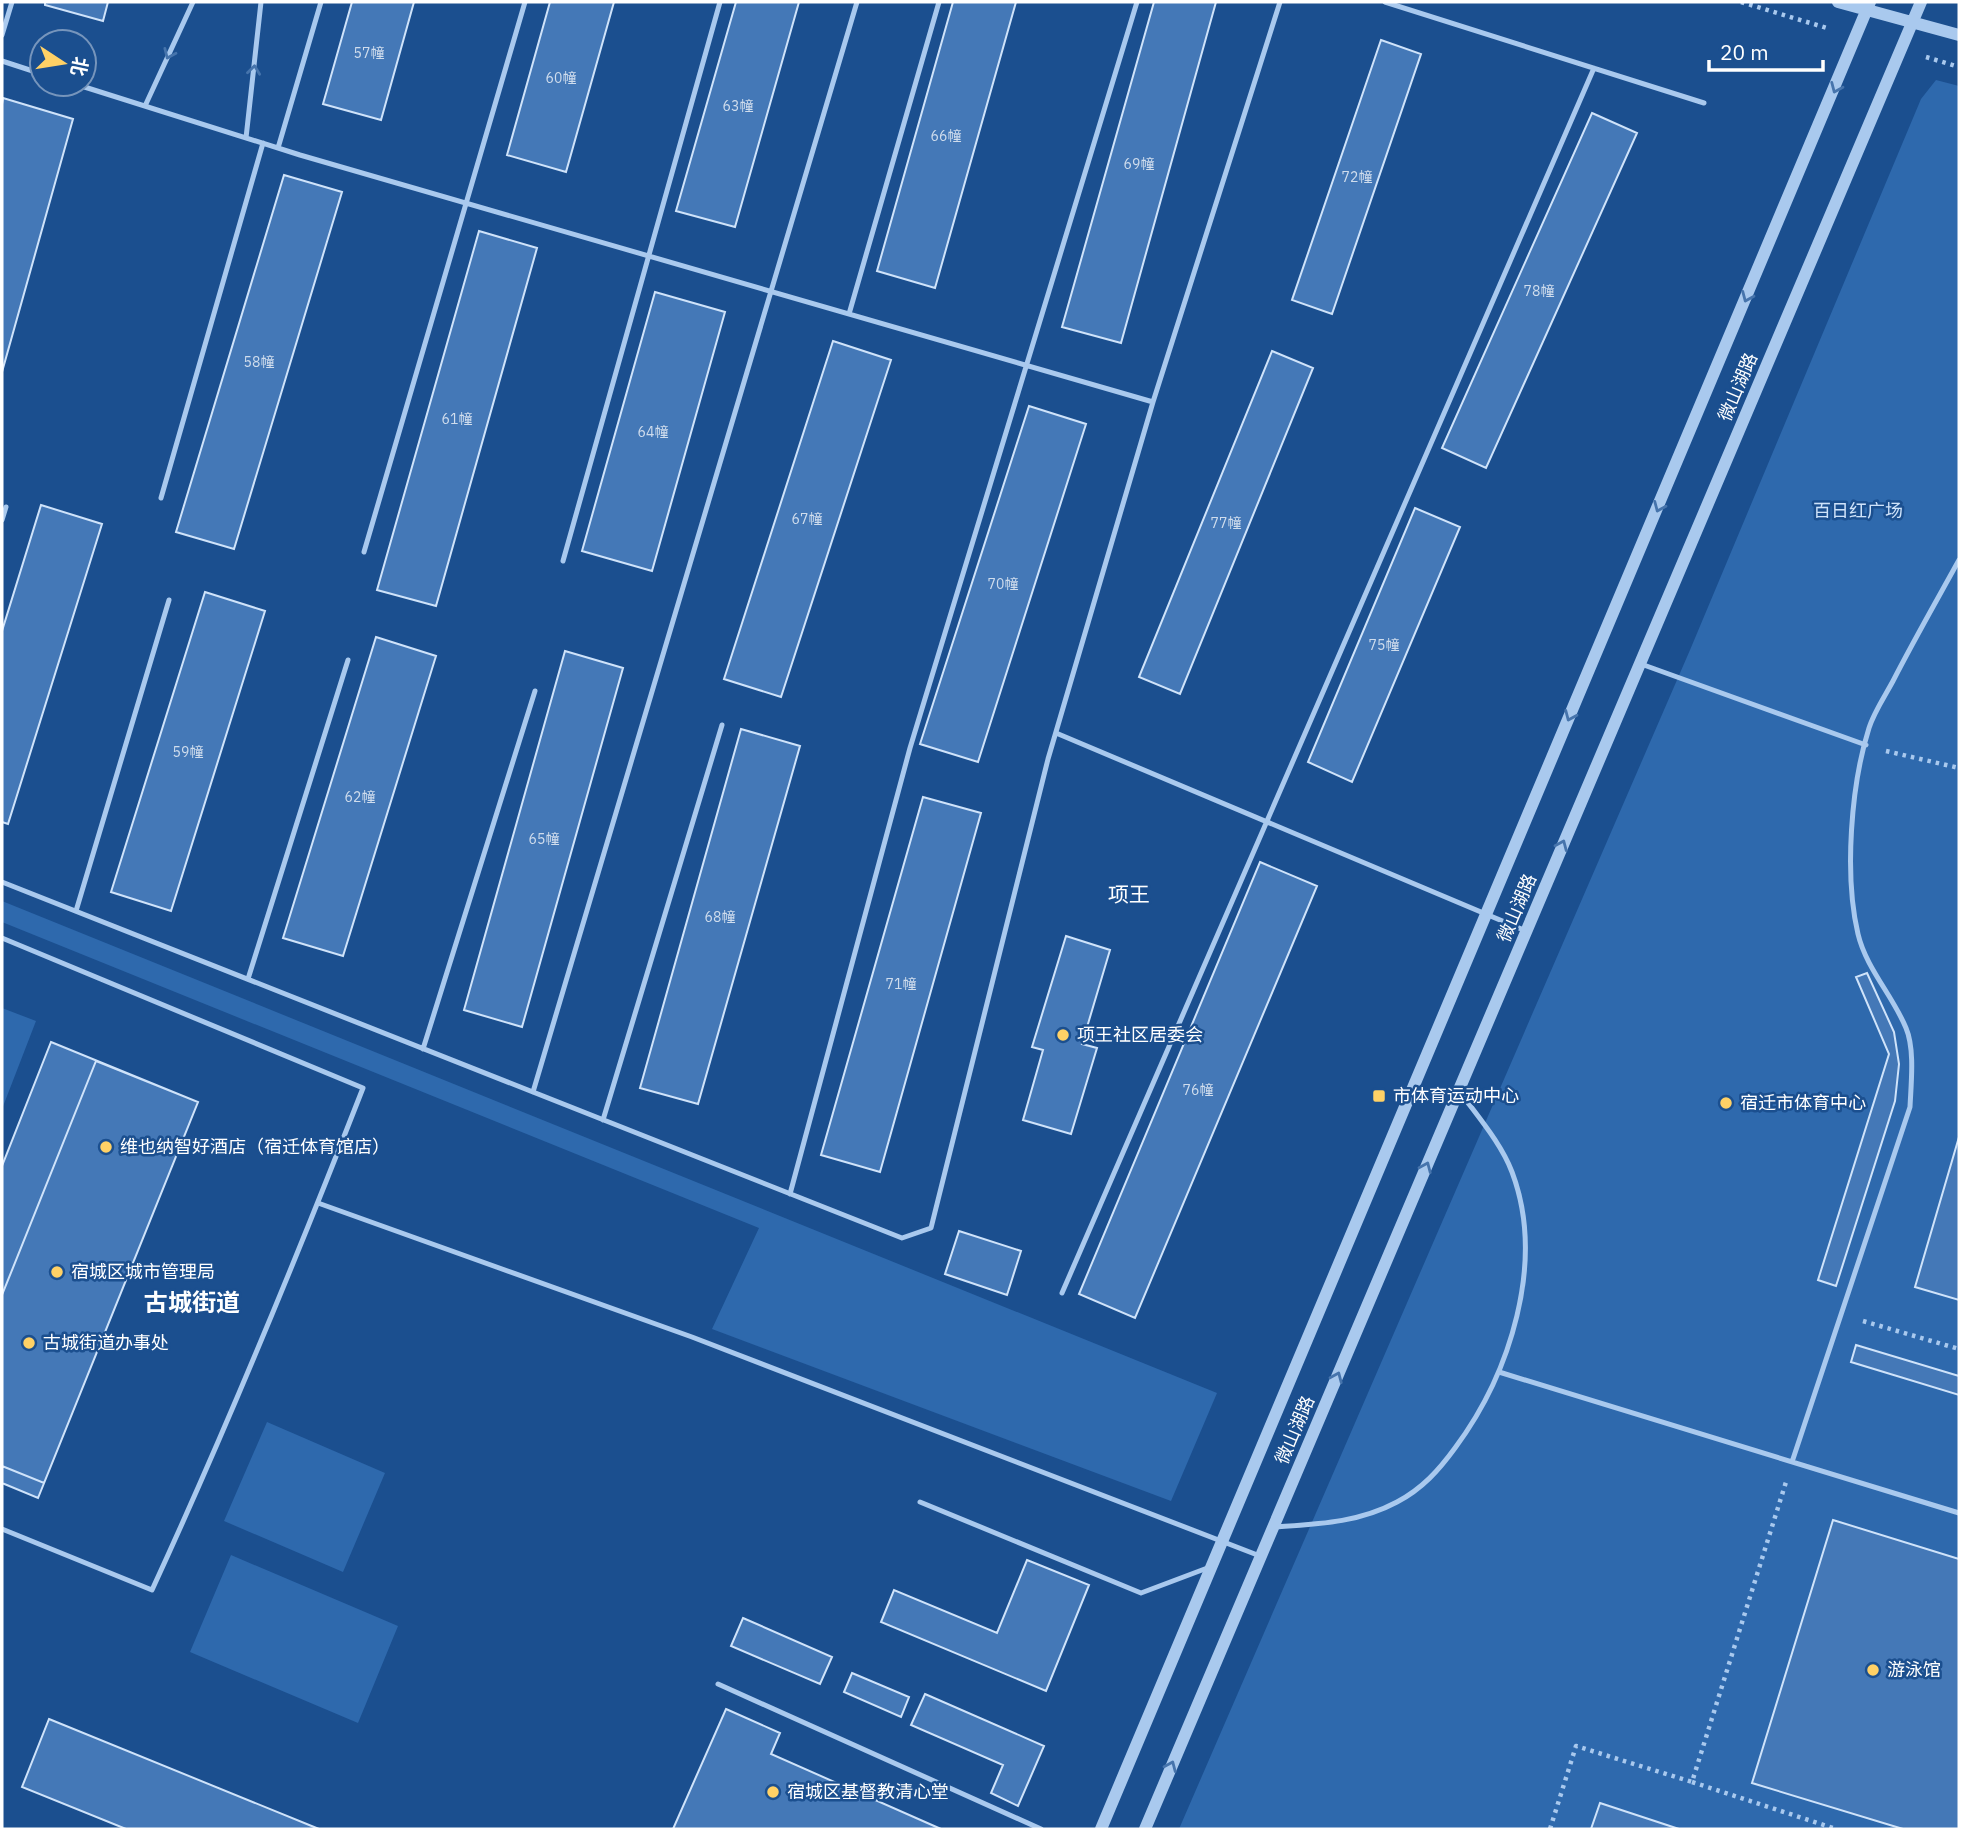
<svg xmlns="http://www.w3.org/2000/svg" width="1961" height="1831" font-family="'IBM Plex Sans','Noto Sans SC',sans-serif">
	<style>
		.green { fill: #2e69ad }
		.building { fill: #4478b7; stroke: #cfe3fa; stroke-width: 2 }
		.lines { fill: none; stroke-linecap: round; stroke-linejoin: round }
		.path { stroke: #a9c9ee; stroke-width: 4.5; stroke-dasharray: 3.5 5; stroke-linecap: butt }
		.service { stroke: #a9c9ee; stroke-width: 5 }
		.tertiary { stroke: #a9c9ee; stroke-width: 12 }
		.oneway { stroke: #4674ac }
		.poi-dot { fill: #ffd166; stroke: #1b4f8f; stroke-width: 2.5 }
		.labels { text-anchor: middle; stroke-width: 5; stroke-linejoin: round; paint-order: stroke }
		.number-label { font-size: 14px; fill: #d0dded }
		.street-label { font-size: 18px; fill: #fff; stroke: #1b4f8f }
		.park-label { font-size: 18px; fill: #cfe3fa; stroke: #1b4f8f }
		.poi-label { font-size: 18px; fill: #fff; stroke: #1b4f8f; text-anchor: start }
		.quarter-label { font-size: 21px; fill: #fff; stroke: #1b4f8f }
		.district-label { font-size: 24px; font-weight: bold; fill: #fff; stroke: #1b4f8f }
	</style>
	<rect width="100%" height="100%" fill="#1b4f8f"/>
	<path class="green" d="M1936,80l23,6v1743h-780l511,-1179 231,-551z
		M2,901l1215,492 -46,108 -459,-172 47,-101 -757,-306z
		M2,1008l34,13 -34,88z
		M267,1422l118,51 -42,99 -119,-51z
		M231,1555l167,71 -40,97 -168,-71z"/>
	<path class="building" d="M45,2h63l-5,19 -58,-16z
		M352,2h62l-33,118 -58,-16z
		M550,2h64l-48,170 -59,-17z
		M736,2h63l-64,225 -59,-16z
		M953,2h63l-81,286 -58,-17z
		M1154,2h62l-95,341 -59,-16z
		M1381,40l40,14 -89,260 -40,-14z
		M3,98l70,21 -71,253v-268z
		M1592,113l45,20 -151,335 -44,-20z
		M284,175l58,17 -108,357 -58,-17z
		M479,231l58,17 -101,358 -59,-16z
		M655,292l70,20 -73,259 -70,-20z
		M833,341l58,19 -110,337 -57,-18z
		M1272,351l41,17 -133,326 -41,-17z
		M1029,406l57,18 -108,338 -58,-18z
		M41,505l61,19 -94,300 -6,-2v-191z
		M1415,508l45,19 -108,255 -44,-20z
		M205,592l60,19 -94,300 -60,-19z
		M376,637l60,19 -93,300 -60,-18z
		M565,651l58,17 -101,359 -58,-17z
		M741,729l59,17 -102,358 -58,-16z
		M923,797l58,16 -101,359 -59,-17z
		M1260,862l57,24 -182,432 -56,-24z
		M1066,936l44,14 -28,94 15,4 -26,86 -48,-14 20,-70 -11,-3z
		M1867,973l27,59 5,32 -4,37 -59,185 -18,-6 71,-226 -33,-77z
		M51,1042l147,60 -160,396 -36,-15v-317z
		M96,1061l102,41 -154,381 -42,-17v-171z
		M1959,1137v163l-44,-13z
		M959,1231l62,20 -14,44 -62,-21z
		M1856,1345l103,31v19l-108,-33z
		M1833,1520l126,39v270h-56l-151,-46z
		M1027,1560l62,25 -43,106 -165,-69 13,-32 103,43z
		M743,1618l89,39 -12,27 -89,-38z
		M852,1673l57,24 -8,20 -57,-25z
		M925,1694l119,52 -26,60 -27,-13 12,-28 -92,-40z
		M726,1709l54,24 -9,21 170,75h-268z
		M49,1719l270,110h-193l-104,-42z
		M1600,1803l79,26h-88z"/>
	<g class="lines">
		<path class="path" d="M1741,2l89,27
			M1926,57l33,10
			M1886,751l73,17
			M1863,1321l96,28
			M1692,1782l144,47
			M1550,1829l26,-83 116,36 94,-300"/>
		<path class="service" d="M1385,2l319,101
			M2,35l10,-33
			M2,61l40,13
			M75,84l225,71 853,247
			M145,106l48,-104
			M246,138l15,-136
			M278,148l43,-146
			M849,314l90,-312
			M161,498l102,-355
			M2,520l4,-13
			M364,552l161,-550
			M563,561l157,-559
			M1641,664l225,81
			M1056,733l470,198
			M2,882l900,356 29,-10 117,-469 105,-357 127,-400
			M76,911l93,-311
			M2,938l361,150c-66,169 -135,337 -211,502l-150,-61
			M248,979l100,-319
			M423,1049l112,-358
			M533,1092l324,-1090
			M603,1120l119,-395
			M790,1194l120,-446 227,-746
			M318,1203l374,134 568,219
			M1062,1293l532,-1225
			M1499,1372l460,141
			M1792,1462l118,-355c1,-23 5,-58 -4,-79 -13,-32 -40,-60 -48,-94 -14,-59 -7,-149 11,-206 5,-16 16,-32 24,-47 21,-41 44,-81 66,-121
			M920,1502l221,91 69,-26
			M1274,1527c43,-3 84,-4 123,-25 25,-13 42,-32 58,-54 55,-74 91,-186 57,-276 -11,-29 -34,-55 -52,-80
			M718,1684l323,145"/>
		<path class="tertiary" d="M1838,2l121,33
			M1101,1829l769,-1827
			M1145,1829l776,-1827"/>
	</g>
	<defs><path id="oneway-chevron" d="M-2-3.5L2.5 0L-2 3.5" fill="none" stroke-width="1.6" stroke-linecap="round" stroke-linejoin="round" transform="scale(1.75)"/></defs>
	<g class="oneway">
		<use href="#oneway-chevron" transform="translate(169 54) rotate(114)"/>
		<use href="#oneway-chevron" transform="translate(254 70) rotate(-83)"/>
		<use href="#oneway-chevron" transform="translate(1836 88) rotate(113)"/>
		<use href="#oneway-chevron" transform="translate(1747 297) rotate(113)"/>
		<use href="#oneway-chevron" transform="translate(1659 507) rotate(113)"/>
		<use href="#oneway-chevron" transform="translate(1570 716) rotate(113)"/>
		<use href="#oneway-chevron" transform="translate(1562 845) rotate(-67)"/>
		<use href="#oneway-chevron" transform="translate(1426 1167) rotate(-67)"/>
		<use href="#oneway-chevron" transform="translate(1337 1377) rotate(-67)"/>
		<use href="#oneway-chevron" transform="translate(1171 1766) rotate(-67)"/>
	</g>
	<g class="poi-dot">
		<circle cx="1063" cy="1035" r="7"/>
		<rect x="1372" y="1089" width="14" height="14" rx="3.5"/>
		<circle cx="1726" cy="1103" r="7"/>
		<circle cx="106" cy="1147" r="7"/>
		<circle cx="57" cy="1272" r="7"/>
		<circle cx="29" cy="1343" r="7"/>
		<circle cx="1873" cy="1670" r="7"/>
		<circle cx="773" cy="1792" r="7"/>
	</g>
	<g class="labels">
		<g class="number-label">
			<text x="369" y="58">57幢</text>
			<text x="561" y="83">60幢</text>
			<text x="738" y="111">63幢</text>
			<text x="946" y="141">66幢</text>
			<text x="1139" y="169">69幢</text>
			<text x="1357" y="182">72幢</text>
			<text x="1539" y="296">78幢</text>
			<text x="259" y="367">58幢</text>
			<text x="457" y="424">61幢</text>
			<text x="653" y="437">64幢</text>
			<text x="807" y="524">67幢</text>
			<text x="1226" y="528">77幢</text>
			<text x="1003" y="589">70幢</text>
			<text x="1384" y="650">75幢</text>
			<text x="188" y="757">59幢</text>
			<text x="360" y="802">62幢</text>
			<text x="544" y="844">65幢</text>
			<text x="720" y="922">68幢</text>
			<text x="901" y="989">71幢</text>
			<text x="1198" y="1095">76幢</text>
		</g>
		<g class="street-label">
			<text transform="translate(1738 387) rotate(-67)" y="6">微山湖路</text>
			<text transform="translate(1517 908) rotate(-67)" y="6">微山湖路</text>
			<text transform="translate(1295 1430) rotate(-67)" y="6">微山湖路</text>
		</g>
		<g class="park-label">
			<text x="1858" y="517">百日红广场</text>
		</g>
		<g class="poi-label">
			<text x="1077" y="1041">项王社区居委会</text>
			<text x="1393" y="1102">市体育运动中心</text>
			<text x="1740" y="1109">宿迁市体育中心</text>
			<text x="120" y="1153">维也纳智好酒店（宿迁体育馆店）</text>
			<text x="71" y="1278">宿城区城市管理局</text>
			<text x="43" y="1349">古城街道办事处</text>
			<text x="1887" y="1676">游泳馆</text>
			<text x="787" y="1798">宿城区基督教清心堂</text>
		</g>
		<g class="quarter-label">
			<text x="1129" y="902">项王</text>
		</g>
		<g class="district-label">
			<text x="192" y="1311">古城街道</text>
		</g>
	</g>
	<rect width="1961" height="1831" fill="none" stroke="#ffffff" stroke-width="7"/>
	<g transform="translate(63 63) rotate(102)"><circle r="33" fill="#1b4f8f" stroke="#7695bc" stroke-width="2"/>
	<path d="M0-5L12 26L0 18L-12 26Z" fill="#ffd166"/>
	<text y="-10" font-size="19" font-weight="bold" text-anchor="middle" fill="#ffffff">北</text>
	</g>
	<path d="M1709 60v10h114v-10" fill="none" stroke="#ffffff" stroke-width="3.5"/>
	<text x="1720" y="60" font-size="21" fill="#ffffff" stroke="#1b4f8f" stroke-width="5" paint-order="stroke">20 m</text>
</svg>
